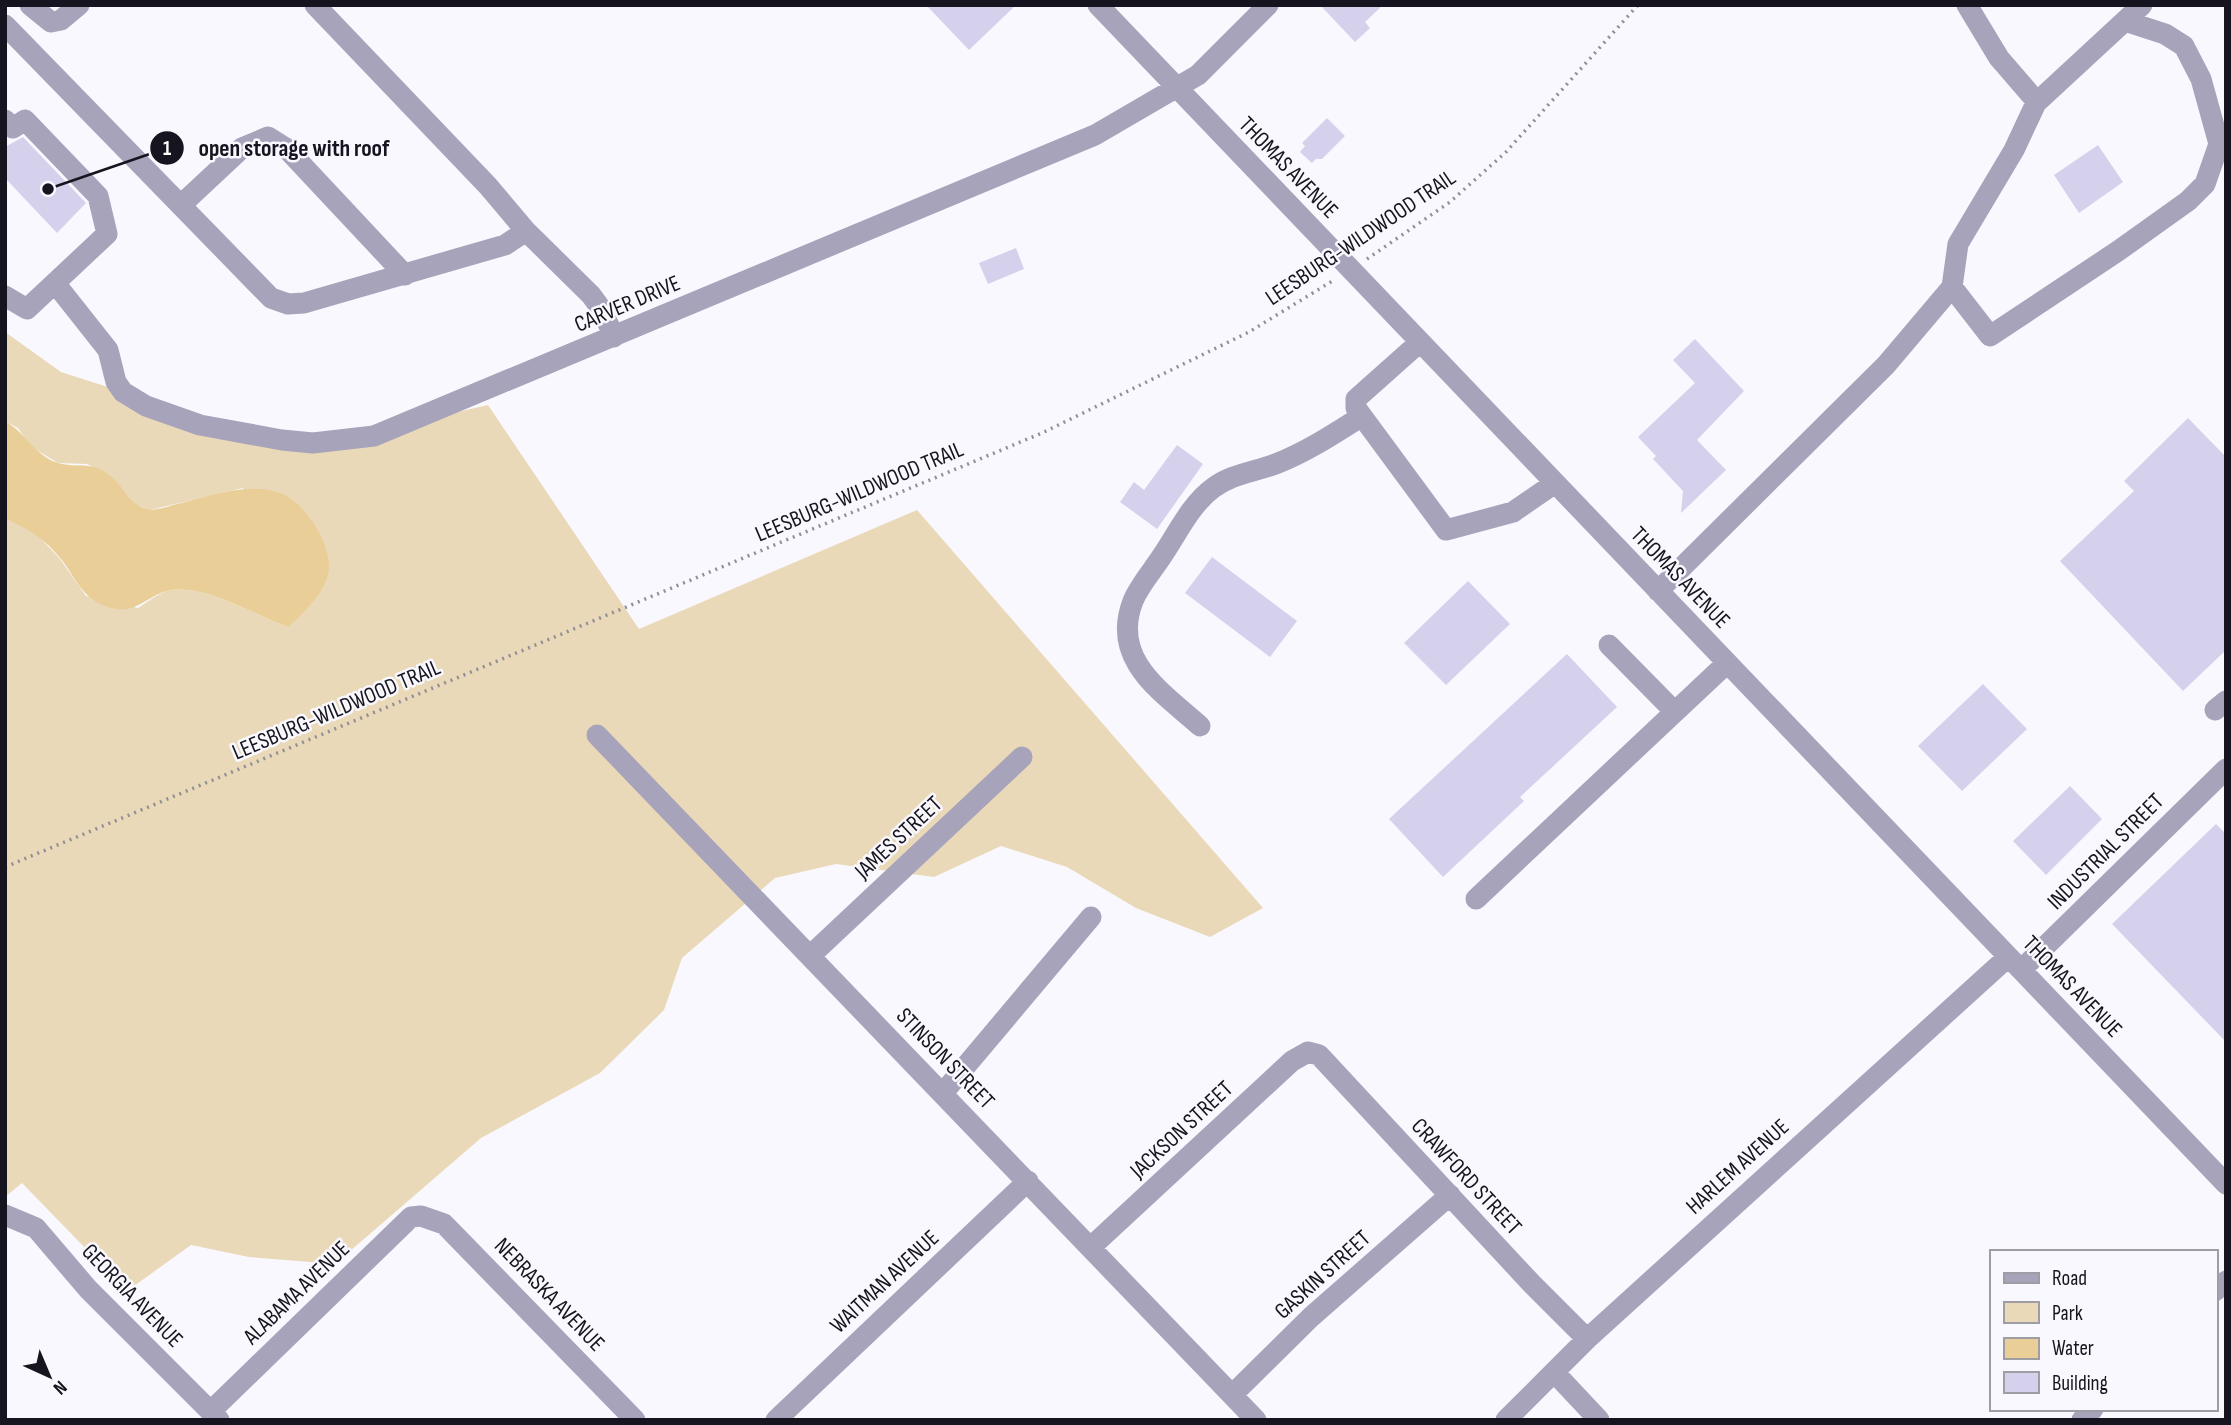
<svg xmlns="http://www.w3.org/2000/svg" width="2231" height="1425" font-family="'Sofia Sans Condensed',sans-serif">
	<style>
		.green { fill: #ead9b8 }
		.water { fill: #eace98 }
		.building { fill: #d5d1ed }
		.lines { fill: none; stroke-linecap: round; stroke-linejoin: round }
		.path { stroke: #908f97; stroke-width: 3.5; stroke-dasharray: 2 5; stroke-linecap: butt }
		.minor { stroke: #a7a3bb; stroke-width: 21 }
		.labels { text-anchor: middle; stroke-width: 5; stroke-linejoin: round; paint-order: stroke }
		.street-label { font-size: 23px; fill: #16141e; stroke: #f9f8fe }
		.leader { fill: none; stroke: #16141e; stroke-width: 2.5 }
		.callout-dot { fill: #16141e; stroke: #f9f8fe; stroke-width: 2.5 }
		.mark-label { font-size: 21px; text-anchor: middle; font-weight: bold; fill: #fff }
		.callout-label { font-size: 24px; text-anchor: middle; font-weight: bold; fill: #16141e; stroke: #f9f8fe; stroke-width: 5; stroke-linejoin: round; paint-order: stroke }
	</style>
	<rect width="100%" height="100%" fill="#f9f8fe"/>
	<path class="green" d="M5,332l56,40 159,51 123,15 145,-33 151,224 278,-119 346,398 -53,29 -74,-29 -69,-41 -66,-21 -67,31 -98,-13 -61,14 -93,80 -18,52 -64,63 -119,65 -146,126 -86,-7 -58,-12 -64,46 -105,-108 -17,14v-678l27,10 28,30 26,37 52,12c8,-5 19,-14 29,-17 35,-9 87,24 121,36l-45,-139 -93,22 -20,-8 -17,-24 -26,-14 -29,-1 -28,-17 -12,-18 -13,-7z"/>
	<path class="water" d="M5,421c20,11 30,35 53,42 21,6 34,-4 55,15 13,12 15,26 35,31 7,2 18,-2 25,-4 34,-8 76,-25 110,-11 24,11 54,57 44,84 -7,20 -24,35 -39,49 -34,-12 -86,-45 -121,-36 -23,6 -31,25 -59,16 -26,-8 -32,-29 -47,-48 -16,-20 -33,-31 -56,-40z"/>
	<path class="building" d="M926,5h90l-47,45z
		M1320,5h63l-18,17 5,6 -15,14z
		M1327,118l18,18 -23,23h-6l-4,4 -12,-11 5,-6 -3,-3z
		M23,137l63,66 -29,30 -52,-55v-31z
		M2098,145l25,37 -44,31 -25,-38z
		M1016,248l8,21 -36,15 -9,-21z
		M1695,339l49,52 -47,49 29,30 -45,43 2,-22 -30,-32 3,-3 -18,-19 57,-54 -22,-23z
		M2188,418l38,39v193l-43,41 -123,-130 74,-70 -10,-10z
		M1177,445l26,19 -46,65 -37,-27 14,-20 10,8z
		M1212,557l85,64 -27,36 -85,-64z
		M1468,581l42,43 -64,61 -42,-42z
		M1567,654l50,53 -97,90 4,4 -81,76 -54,-58z
		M1983,684l44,45 -65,62 -44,-45z
		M2070,786l32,33 -56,56 -33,-34z
		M2216,824l10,10v208l-114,-118z"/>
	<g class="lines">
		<path class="path" d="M1367,259l83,-57 56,-50 132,-147
			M5,867l1037,-434 207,-101 85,-52"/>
		<path class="minor" d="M30,5l21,17 10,-2 18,-15
			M315,5l173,181 38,45 65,64 11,15 12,27
			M1098,5l1128,1179
			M1967,5l32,53 38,44
			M2125,21l40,13 19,12 17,33 18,65 -14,40 -17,17 -70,50 -128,85 -38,-49 6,-43 56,-94 22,-47 106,-98
			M5,25l266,273 17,6 16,-1 201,-58 21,-14
			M5,120l8,8 12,-8 73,76 9,38 -80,75 -22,-13
			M181,205l61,-57 26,-11 19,12 118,126
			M55,283l53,67 8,32 7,10 23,14 54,19 82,15 31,3 61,-7 721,-301 103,-60 70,-70
			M1420,342l-64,57v9l90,122 67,-18 42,-29
			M1658,591l228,-226 66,-78
			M1609,645l66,67
			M2215,710l11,-9
			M1200,726c-38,-34 -90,-66 -67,-125 6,-15 20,-31 29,-45 15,-22 29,-52 51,-68 20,-15 43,-16 65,-25 30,-12 57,-30 84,-47
			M597,735l659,685
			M1476,899l251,-236
			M811,955l211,-198
			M2021,970l205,-201
			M943,1093l148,-176
			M5,1215l31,13 52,61 131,131
			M1091,1247l201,-186 16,-9 11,3 213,229 55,55
			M2215,1291l11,-10
			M1554,1372l45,48
			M1232,1395l79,-78 139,-122
			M211,1411l200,-194 10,-1 23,8 191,196
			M776,1420l252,-239
			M1506,1420l81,-81 421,-382
			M2082,1420l11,-11"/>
	</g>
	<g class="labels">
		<g class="street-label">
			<text transform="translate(1289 167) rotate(46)" y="8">THOMAS AVENUE</text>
			<text transform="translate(1360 237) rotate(-34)" y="8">LEESBURG-WILDWOOD TRAIL</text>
			<text transform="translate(627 303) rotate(-23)" y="8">CARVER DRIVE</text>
			<text transform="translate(859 491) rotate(-23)" y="8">LEESBURG-WILDWOOD TRAIL</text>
			<text transform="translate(1681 577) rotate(46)" y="8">THOMAS AVENUE</text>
			<text transform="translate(336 709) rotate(-23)" y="8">LEESBURG-WILDWOOD TRAIL</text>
			<text transform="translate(898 837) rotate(-43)" y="8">JAMES STREET</text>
			<text transform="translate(2105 851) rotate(-45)" y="8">INDUSTRIAL STREET</text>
			<text transform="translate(2073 986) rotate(46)" y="8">THOMAS AVENUE</text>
			<text transform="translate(946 1058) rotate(46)" y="8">STINSON STREET</text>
			<text transform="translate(1181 1129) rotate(-43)" y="8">JACKSON STREET</text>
			<text transform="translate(1737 1166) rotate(-42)" y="8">HARLEM AVENUE</text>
			<text transform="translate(1467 1176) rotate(47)" y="8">CRAWFORD STREET</text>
			<text transform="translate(1322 1274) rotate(-42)" y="8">GASKIN STREET</text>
			<text transform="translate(884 1281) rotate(-43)" y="8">WAITMAN AVENUE</text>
			<text transform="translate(296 1292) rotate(-44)" y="8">ALABAMA AVENUE</text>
			<text transform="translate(550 1294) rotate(46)" y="8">NEBRASKA AVENUE</text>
			<text transform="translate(133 1295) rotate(46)" y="8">GEORGIA AVENUE</text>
		</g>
	</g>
	<path class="leader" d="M48 189L167 148"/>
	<g class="callout-dot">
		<circle cx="48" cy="189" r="7"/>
		<circle cx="167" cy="148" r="18"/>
	</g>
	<g class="mark-label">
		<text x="167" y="155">1</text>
	</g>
	<g class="callout-label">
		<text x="294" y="156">open storage with roof</text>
	</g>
	<rect width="2231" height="1425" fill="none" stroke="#16141e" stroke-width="14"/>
	<rect x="1990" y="1250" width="228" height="161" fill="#f9f8fe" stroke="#9e9da4" stroke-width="2"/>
	<rect x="2004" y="1273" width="35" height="10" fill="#a7a3bb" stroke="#9e9da4" stroke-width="2"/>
	<text x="2052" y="1285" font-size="21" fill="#16141e">Road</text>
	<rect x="2004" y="1302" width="35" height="21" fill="#ead9b8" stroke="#9e9da4" stroke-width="2"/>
	<text x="2052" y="1320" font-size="21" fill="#16141e">Park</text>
	<rect x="2004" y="1338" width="35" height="21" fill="#eace98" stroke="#9e9da4" stroke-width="2"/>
	<text x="2052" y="1355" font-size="21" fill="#16141e">Water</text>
	<rect x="2004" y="1372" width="35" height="21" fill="#d5d1ed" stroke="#9e9da4" stroke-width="2"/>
	<text x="2052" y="1390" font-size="21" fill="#16141e">Building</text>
	<g transform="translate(49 1376) rotate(136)" stroke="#f9f8fe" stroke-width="5" paint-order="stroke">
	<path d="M0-5L12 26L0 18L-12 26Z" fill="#16141e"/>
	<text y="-10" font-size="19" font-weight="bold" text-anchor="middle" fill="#16141e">N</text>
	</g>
</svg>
